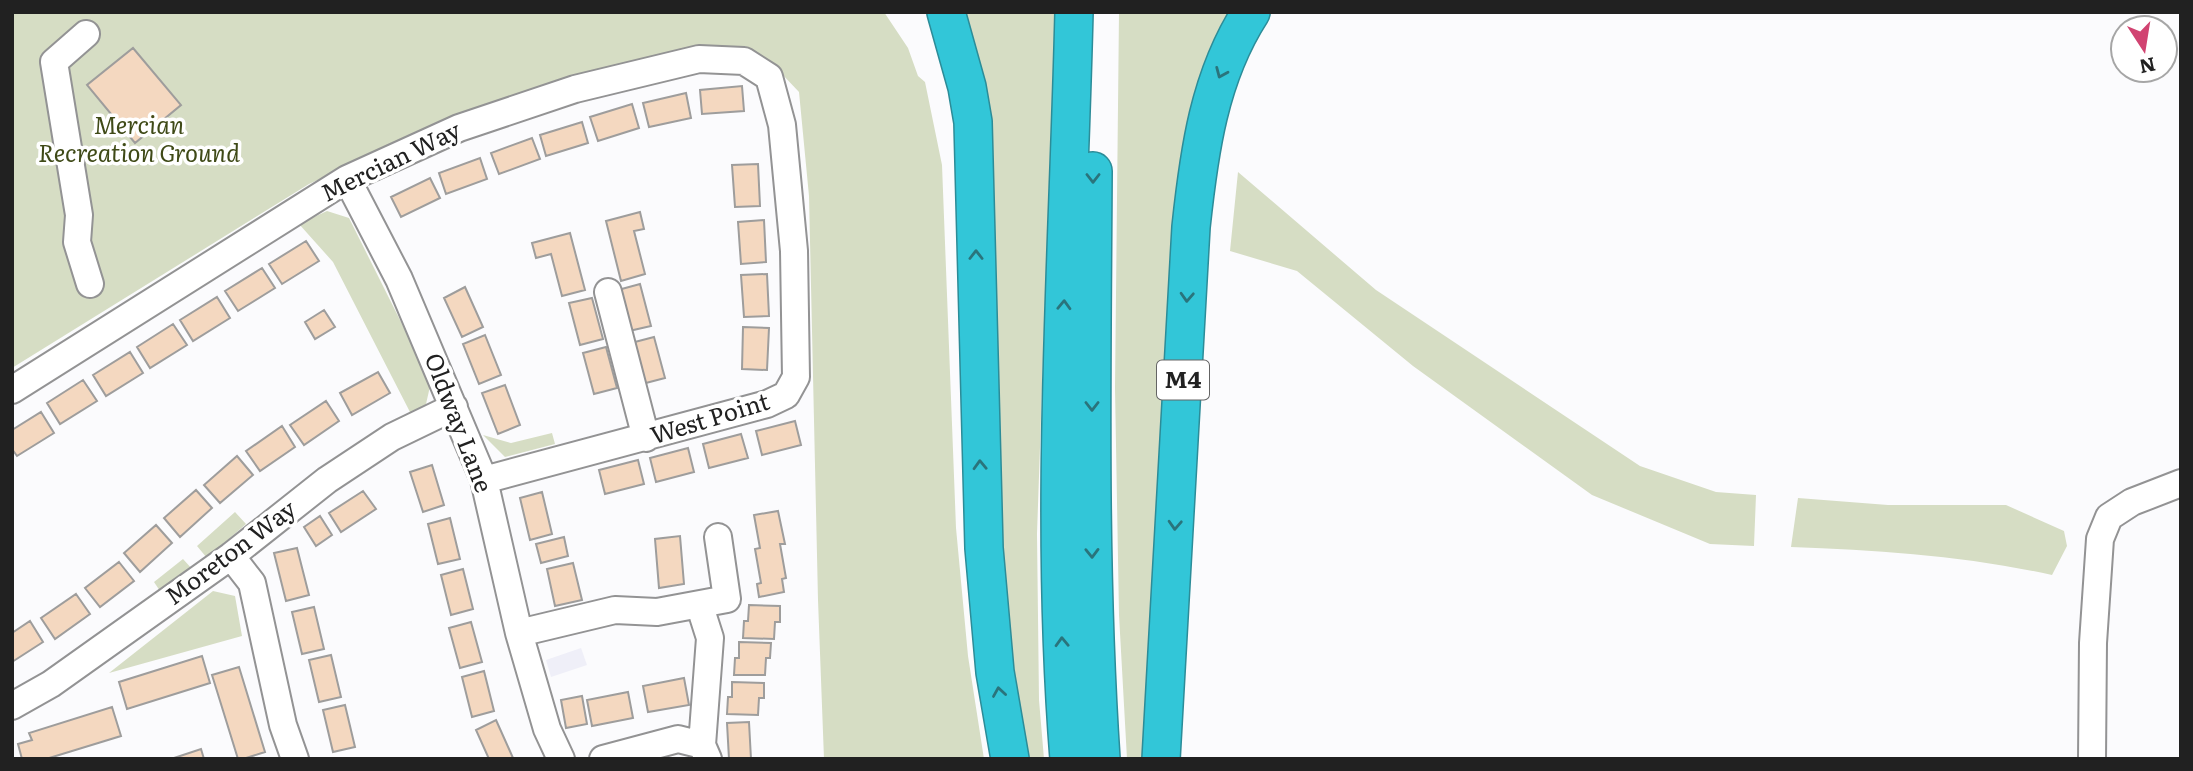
<svg xmlns="http://www.w3.org/2000/svg" width="2193" height="771" font-family="Literata,serif">
	<style>
		.built { fill: #efeff8 }
		.green { fill: #d6ddc4 }
		.building { fill: #f4d8c0; stroke: #9e9d9c; stroke-width: 2 }
		.lines { fill: none; stroke-linecap: round; stroke-linejoin: round }
		.minor-casing { stroke: #939394; stroke-width: 30 }
		.highway-casing { stroke: #2c8c98; stroke-width: 40 }
		.minor { stroke: #fff; stroke-width: 26 }
		.highway { stroke: #32c6d8; stroke-width: 37 }
		.oneway { stroke: #2a747c }
		.labels { text-anchor: middle; stroke-width: 7; stroke-linejoin: round; paint-order: stroke }
		.shield { fill: #fff; stroke: #646464; stroke-width: 2 }
		.shield-label { font-size: 23px; font-weight: bold; fill: #212121 }
		.park-label { font-size: 24px; font-style: italic; fill: #3f4a17; stroke: #fff }
		.street-label { font-size: 24px; fill: #212121; stroke: #fff }
	</style>
	<rect width="100%" height="100%" fill="#fbfbfd"/>
	<path class="built" d="M581,648l6,17 -36,12 -5,-17z"/>
	<path class="green" d="M12,12h872l24,36 10,28 7,6 17,83 14,363 12,128 16,103h-160l-6,-159 -9,-404 -10,-104 -18,-19 -36,-27 -44,1 -123,27 -122,43 -147,67 -297,184z
		M961,12h94l-18,522 2,166 5,59h-21l-11,-64z
		M1119,12h112l-80,747h-24l-8,-144 -4,-227z
		M1238,172l138,118 264,176 76,26 40,3 -2,51 -44,-2 -118,-49 -179,-129 -116,-95 -67,-20z
		M327,211l22,7 82,164 -5,22 -15,10 -78,-152 -34,-38z
		M552,433l3,11 -50,13 -22,-22 28,8z
		M1798,498l90,7h118l58,26 3,15 -15,29c-87,-19 -172,-25 -261,-28z
		M235,512l11,12 -39,34 -10,-12z
		M183,559l10,11 -31,24 -8,-12z
		M213,591l22,5 7,40 -133,37z"/>
	<path class="building" d="M133,48l48,57 -46,38 -48,-58z
		M742,86l2,25 -42,3 -2,-24z
		M686,93l5,25 -42,9 -6,-24z
		M632,104l7,24 -41,13 -8,-24z
		M582,122l6,21 -42,13 -6,-21z
		M532,138l8,21 -41,15 -8,-21z
		M480,158l7,21 -41,15 -7,-21z
		M758,164l2,42 -25,1 -3,-42z
		M430,178l10,20 -39,19 -10,-20z
		M640,212l4,17 -10,2 11,43 -24,7 -15,-60z
		M764,220l2,42 -25,2 -3,-42z
		M570,233l15,57 -23,6 -11,-42 -15,4 -4,-15z
		M306,241l13,20 -37,23 -13,-20z
		M262,268l13,20 -37,23 -13,-20z
		M767,274l2,42 -25,1 -3,-42z
		M640,284l11,42 -22,5 -11,-41z
		M465,287l18,40 -21,10 -18,-39z
		M217,297l13,21 -37,23 -13,-21z
		M592,298l11,41 -23,6 -11,-42z
		M324,310l11,17 -20,12 -10,-17z
		M173,324l14,21 -37,23 -13,-21z
		M743,327l26,1 -2,42 -25,-1z
		M485,335l16,40 -22,9 -16,-40z
		M654,337l11,41 -23,6 -11,-41z
		M606,347l11,41 -23,6 -11,-41z
		M130,352l13,21 -37,23 -13,-21z
		M378,372l12,21 -38,22 -12,-22z
		M83,380l14,21 -37,23 -13,-21z
		M505,385l15,40 -22,9 -16,-41z
		M326,401l13,20 -35,24 -14,-20z
		M41,412l13,21 -37,23 -5,-7v-19z
		M795,421l6,24 -39,10 -6,-24z
		M282,426l13,21 -35,24 -14,-20z
		M741,434l7,24 -39,10 -6,-24z
		M688,448l6,24 -38,10 -6,-24z
		M237,456l16,19 -33,28 -16,-18z
		M638,460l6,24 -39,10 -6,-24z
		M432,465l12,40 -21,7 -13,-40z
		M196,490l16,18 -32,29 -16,-19z
		M363,491l13,18 -35,23 -12,-19z
		M542,492l10,42 -22,6 -10,-42z
		M778,511l7,33h-5l6,34 -4,1 2,13 -25,5 -2,-13 4,-1 -6,-34 5,-1 -6,-33z
		M320,516l12,19 -16,11 -12,-19z
		M450,518l10,41 -22,5 -10,-40z
		M156,525l16,18 -32,29 -16,-19z
		M680,536l4,48 -25,4 -4,-49z
		M564,537l4,19 -27,7 -5,-19z
		M297,548l12,47 -23,6 -12,-48z
		M119,562l15,19 -34,26 -15,-19z
		M573,563l9,37 -27,6 -8,-37z
		M463,569l10,40 -22,6 -10,-40z
		M76,594l14,20 -35,25 -14,-21z
		M749,605l31,1v16h-5l-1,17 -31,-1 1,-17h4z
		M314,607l10,42 -22,5 -10,-42z
		M30,621l13,21 -31,20v-29z
		M471,622l11,40 -22,6 -11,-40z
		M739,642l32,1 -1,15h-4l-1,17h-31l1,-17h4z
		M331,655l10,42 -22,5 -10,-42z
		M202,656l8,27 -83,26 -8,-27z
		M239,667l26,85 -22,7h-5l-26,-84z
		M484,671l10,40 -22,6 -10,-40z
		M684,678l5,27 -41,7 -5,-26z
		M732,682l32,1v15h-5l-1,17 -31,-1 1,-17h4z
		M628,692l5,26 -41,8 -5,-26z
		M582,696l5,28 -21,4 -5,-28z
		M345,705l10,42 -22,5 -10,-42z
		M112,707l9,29 -75,23h-24l-4,-15 14,-4 -3,-7z
		M496,720l17,38v1h-24l-13,-29z
		M749,722l2,37h-22l-2,-36z
		M201,749l3,10h-33z"/>
	<g class="lines">
		<g class="minor-casing">
			<path id="minor" d="M86,34l-32,28 25,153 -2,27 13,42
				M347,179l52,100 85,201 35,153 28,96 14,30
				M608,292l38,146
				M12,390l335,-211 112,-51 116,-39 124,-30 45,2 25,16 13,48 12,126 2,126 -10,18 -19,9 -283,76
				M231,556l21,27 31,142 12,34
				M519,633l96,-23 42,2 70,-13 -9,-62
				M12,706l39,-22 180,-128 96,-76 65,-43 62,-30
				M702,745l8,-107 -7,-22
				M603,759l75,-20 24,6 6,14
				M2092,759l1,-116 7,-104 9,-22 23,-15 49,-19"/>
		</g>
		<g class="highway-casing">
			<path id="highway" d="M946,12l21,75 6,35 11,426 11,124 15,87
				M1093,171c-1,196 -5,392 8,588
				M1069,759c-20,-249 -1,-498 5,-747
				M1161,759l30,-532c8,-75 18,-150 60,-215"/>
		</g>
		<use href="#minor" class="minor"/>
		<use href="#highway" class="highway"/>
	</g>
	<defs><path id="oneway-chevron" d="M-2-3.5L2.5 0L-2 3.5" fill="none" stroke-width="1.6" stroke-linecap="round" stroke-linejoin="round" transform="scale(1.75)"/></defs>
	<g class="oneway">
		<use href="#oneway-chevron" transform="translate(1221 73) rotate(113)"/>
		<use href="#oneway-chevron" transform="translate(1093 178) rotate(90)"/>
		<use href="#oneway-chevron" transform="translate(976 255) rotate(-90)"/>
		<use href="#oneway-chevron" transform="translate(1187 297) rotate(93)"/>
		<use href="#oneway-chevron" transform="translate(1064 305) rotate(-88)"/>
		<use href="#oneway-chevron" transform="translate(1092 406) rotate(90)"/>
		<use href="#oneway-chevron" transform="translate(980 465) rotate(-92)"/>
		<use href="#oneway-chevron" transform="translate(1175 525) rotate(93)"/>
		<use href="#oneway-chevron" transform="translate(1092 553) rotate(89)"/>
		<use href="#oneway-chevron" transform="translate(1062 642) rotate(-92)"/>
		<use href="#oneway-chevron" transform="translate(999 692) rotate(-99)"/>
	</g>
	<g class="labels">
		<rect class="shield" x="1157" y="360.5" width="52" height="39" rx="5"/>
		<g class="shield-label">
			<text x="1183" y="388">M4</text>
		</g>
		<g class="park-label">
			<text x="139" y="134">Mercian<tspan x="139" dy="28">Recreation Ground</tspan></text>
		</g>
		<g class="street-label">
			<text transform="translate(391 162) rotate(-26)" y="8">Mercian Way</text>
			<text transform="translate(710 419) rotate(-17)" y="8">West Point</text>
			<text transform="translate(458 423) rotate(69)" y="8">Oldway Lane</text>
			<text transform="translate(231 553) rotate(-37)" y="8">Moreton Way</text>
		</g>
	</g>
	<rect width="2193" height="771" fill="none" stroke="#212121" stroke-width="28"/>
	<g transform="translate(2144 49) rotate(168)"><circle r="33" fill="#ffffff" stroke="#a6a6a6" stroke-width="2"/>
	<path d="M0-5L12 26L0 18L-12 26Z" fill="#d14371"/>
	<text y="-10" font-size="19" font-weight="bold" text-anchor="middle" fill="#212121">N</text>
	</g>
</svg>
